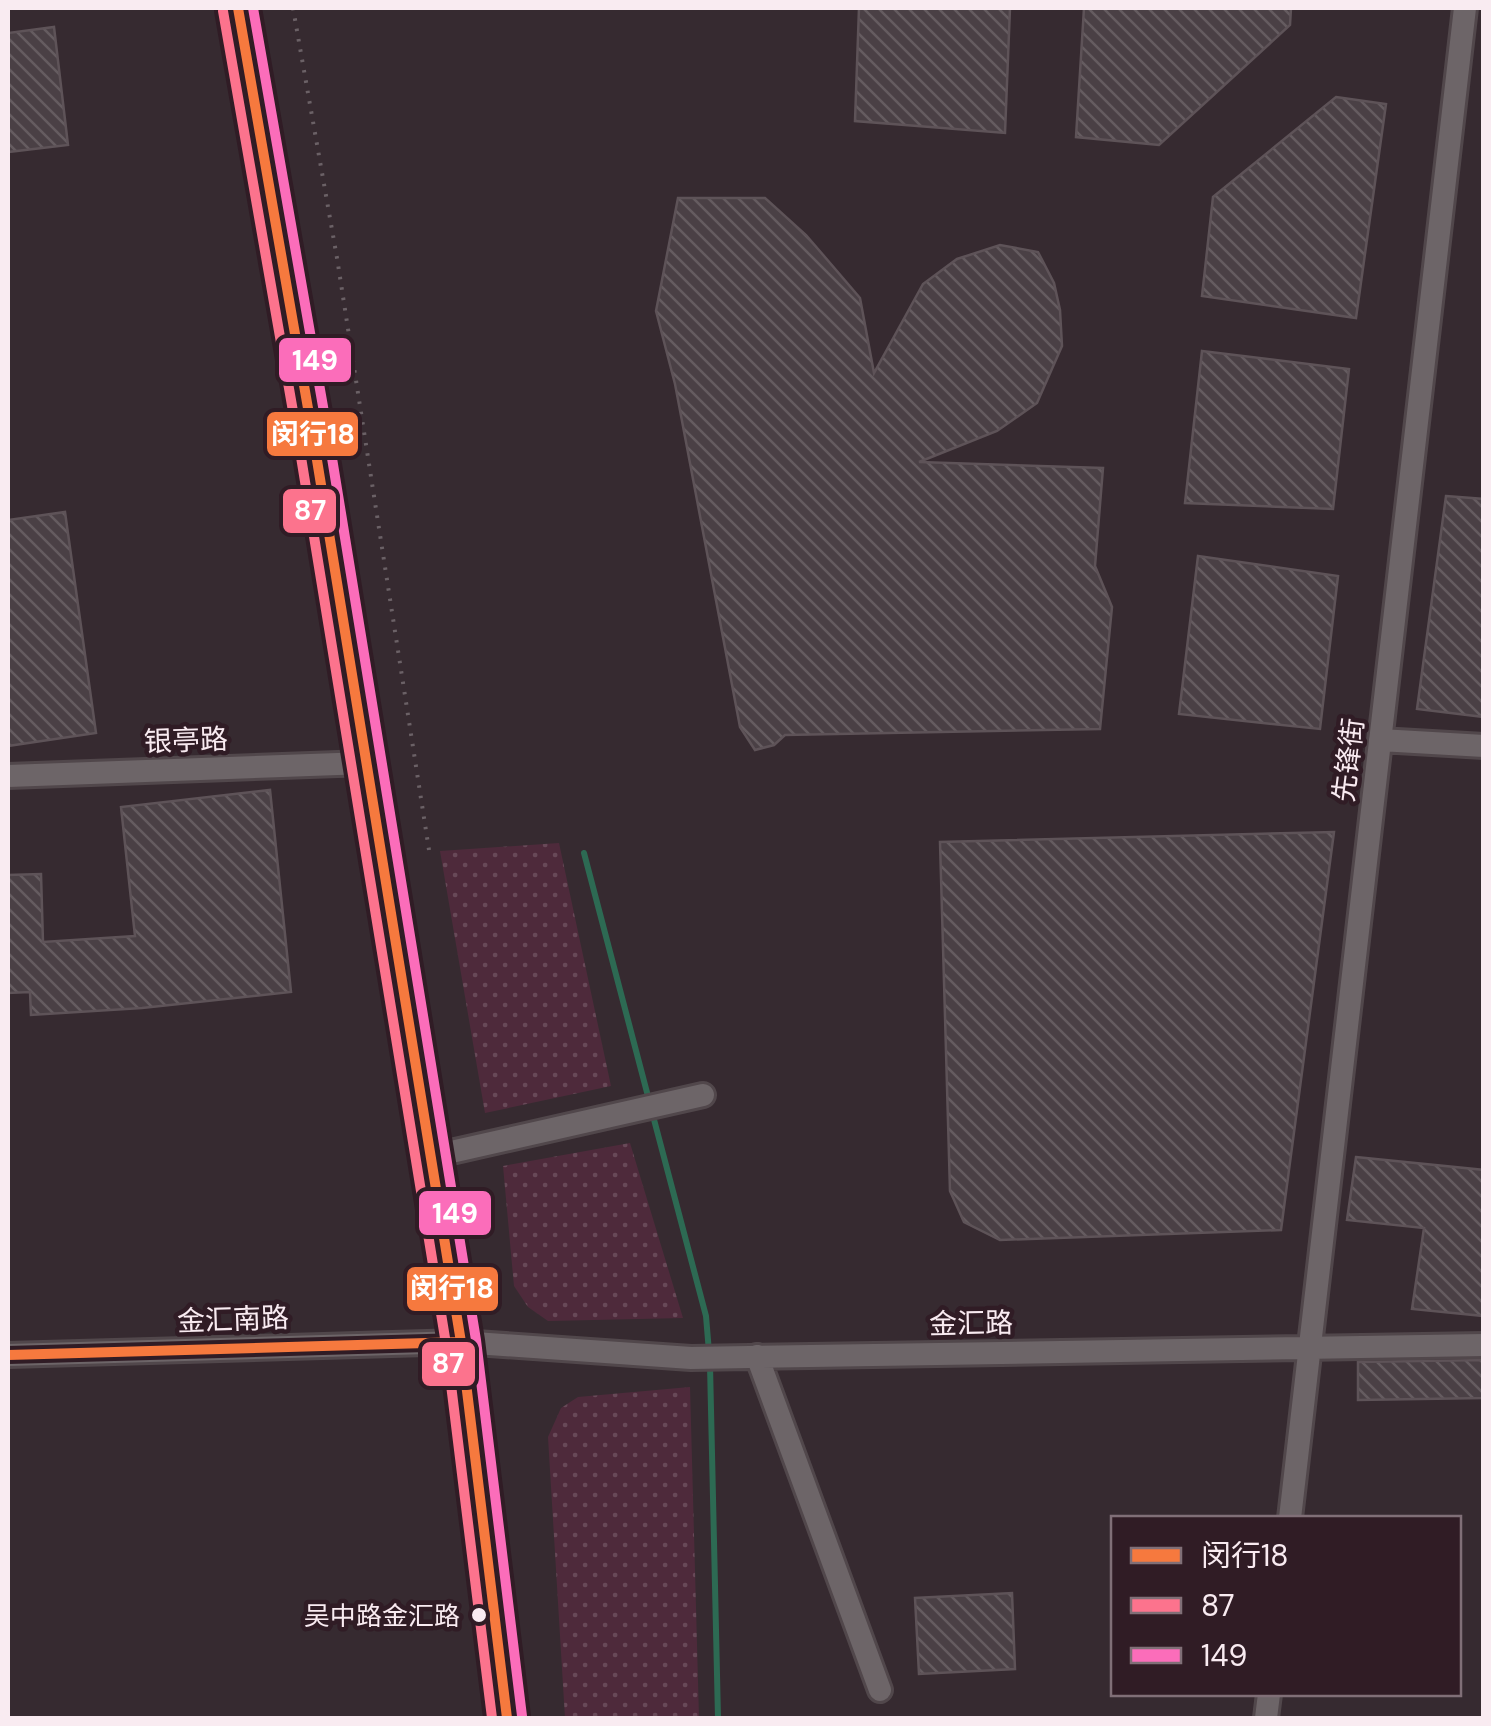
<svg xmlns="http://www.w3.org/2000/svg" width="1491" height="1726" font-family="'DM Sans','Noto Sans SC',sans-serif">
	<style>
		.green { fill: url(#green-dots) }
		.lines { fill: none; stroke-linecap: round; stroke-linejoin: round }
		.stream { stroke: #2d6a53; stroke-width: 6 }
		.building { fill: url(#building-back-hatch); stroke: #5e5358; stroke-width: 2.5 }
		.minor-casing { stroke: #51474b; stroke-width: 28 }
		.major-casing { stroke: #51474b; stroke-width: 35 }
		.path { stroke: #6b6166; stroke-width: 4; stroke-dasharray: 2.5 8; stroke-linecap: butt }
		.minor { stroke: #6d6568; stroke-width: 22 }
		.major { stroke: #6a6b6c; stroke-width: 30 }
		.bus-1-casing { stroke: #301c25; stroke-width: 18 }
		.bus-2-casing { stroke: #301c25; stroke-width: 18 }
		.bus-3-casing { stroke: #301c25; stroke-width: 18 }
		.bus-1 { stroke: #f6793e; stroke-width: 10 }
		.bus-2 { stroke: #fc738d; stroke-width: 10 }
		.bus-3 { stroke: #fb6dba; stroke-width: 10 }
		.bus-dot { fill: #f9ebf1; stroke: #301c25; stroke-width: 4 }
		.labels { text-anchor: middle; stroke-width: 9; stroke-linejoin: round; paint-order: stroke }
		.bus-label { font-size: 26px; fill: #f9ebf1; stroke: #301c25; text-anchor: end }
		.street-label { font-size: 28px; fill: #f9ebf1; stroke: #301c25 }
		.line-badge { stroke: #301c25; stroke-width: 4 }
		.badge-label { font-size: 28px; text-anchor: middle; font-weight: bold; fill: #fff }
	</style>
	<defs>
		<pattern id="green-dots" width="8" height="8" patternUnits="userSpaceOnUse" patternTransform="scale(2.5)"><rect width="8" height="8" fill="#4e2a3b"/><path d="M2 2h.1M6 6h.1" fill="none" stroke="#684958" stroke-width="1.8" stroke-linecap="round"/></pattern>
		<pattern id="building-back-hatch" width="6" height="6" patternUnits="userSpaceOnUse" patternTransform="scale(2.5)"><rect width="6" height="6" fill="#4a4045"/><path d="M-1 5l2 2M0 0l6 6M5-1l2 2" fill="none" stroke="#655c60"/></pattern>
	</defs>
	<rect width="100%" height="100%" fill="#362a30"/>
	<path class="green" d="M559,843l52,243 -126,27 -45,-262z
		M630,1143l53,175 -135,3 -20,-14 -14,-21 -11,-120z
		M690,1387l9,331h-134l-17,-281 13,-29 17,-11z"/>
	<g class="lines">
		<path class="stream" d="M584,853l65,247
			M652,1112l54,204 3,36
			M710,1365l8,353"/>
	</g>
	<path class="building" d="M859,8h151l-5,125 -150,-12z
		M1084,8h207l-1,17 -131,120 -83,-8z
		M54,27l14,118 -60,7v-119z
		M1336,97l50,7 -30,214 -154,-22 11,-99z
		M678,198h87l41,37 54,63 14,75 49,-89 34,-25 43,-14 38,7 16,31 6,27 2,36 -25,57 -40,28 -78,31 184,6 -8,98 17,41 -12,122 -315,6 -11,10 -19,5 -15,-23 -65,-343 -19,-73z
		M1202,351l147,18 -16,140 -148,-6z
		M1446,496l38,3v218l-67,-8z
		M65,512l31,221 -88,13v-226z
		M1198,556l140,20 -18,153 -141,-15z
		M270,790l21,202 -149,16 -111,7 -1,-23 -22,1v-118l33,-1 2,68 92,-6 -14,-129z
		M1334,832l-53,398 -281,10 -36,-18 -14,-31 -10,-349z
		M1356,1157l128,13v146l-72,-7 12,-81 -77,-8z
		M1484,1360v38l-126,2v-38z
		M1012,1593l3,76 -96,5 -4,-76z"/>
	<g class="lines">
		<g class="minor-casing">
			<path id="minor" d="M1380,740l104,6
				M8,776l358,-13
				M429,1157l274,-62
				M8,1355l453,-13 230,16 793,-13
				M757,1356l123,334
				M1290,1518l175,-1510
				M1266,1718l3,-24"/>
		</g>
		<g class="major-casing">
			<path id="major" d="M238,8l78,446 145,888 46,376"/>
		</g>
		<path class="path" d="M293,8l44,250 92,592"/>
		<use href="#minor" class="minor"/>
		<use href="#major" class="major"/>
		<g class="bus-1-casing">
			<path id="bus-1" d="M238,8l78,446 145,888 46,376
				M8,1355l453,-13"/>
		</g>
		<g class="bus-2-casing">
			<path id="bus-2" d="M223,11l78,446 145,887 46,374"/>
		</g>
		<g class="bus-3-casing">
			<path id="bus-3" d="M253,8l78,444 145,888 46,376"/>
		</g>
		<use href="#bus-1" class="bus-1"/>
		<use href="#bus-2" class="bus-2"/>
		<use href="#bus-3" class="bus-3"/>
	</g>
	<circle class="bus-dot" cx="479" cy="1615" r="9"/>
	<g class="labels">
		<g class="bus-label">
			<text x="460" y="1625">吴中路金汇路</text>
		</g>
		<g class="street-label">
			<text transform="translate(186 740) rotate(-2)" y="10">银亭路</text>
			<text transform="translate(1348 760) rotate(-83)" y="10">先锋街</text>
			<text transform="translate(233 1319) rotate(-2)" y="10">金汇南路</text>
			<text transform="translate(971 1323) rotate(-1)" y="10">金汇路</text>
		</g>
	</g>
	<g class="line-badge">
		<rect x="277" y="336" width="76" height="48" rx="10" fill="#fb6dba"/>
		<rect x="265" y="410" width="95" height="48" rx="10" fill="#f6793e"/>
		<rect x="281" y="487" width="57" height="48" rx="10" fill="#fc738d"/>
		<rect x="417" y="1189" width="76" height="48" rx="10" fill="#fb6dba"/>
		<rect x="405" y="1265" width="95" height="48" rx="10" fill="#f6793e"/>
		<rect x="420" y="1340" width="57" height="48" rx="10" fill="#fc738d"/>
	</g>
	<g class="badge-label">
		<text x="315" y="370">149</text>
		<text x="313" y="444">闵行18</text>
		<text x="310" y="520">87</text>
		<text x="455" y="1223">149</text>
		<text x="452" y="1298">闵行18</text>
		<text x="448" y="1373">87</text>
	</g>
	<rect width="1491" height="1726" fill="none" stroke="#f9ebf1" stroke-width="20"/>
	<rect x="1111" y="1516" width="350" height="180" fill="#301c25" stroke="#806f77" stroke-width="2.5"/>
	<rect x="1131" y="1548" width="50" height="15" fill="#f6793e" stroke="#806f77" stroke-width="2.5"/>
	<text x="1201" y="1566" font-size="30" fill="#f9ebf1">闵行18</text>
	<rect x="1131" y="1598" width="50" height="15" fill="#fc738d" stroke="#806f77" stroke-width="2.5"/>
	<text x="1201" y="1616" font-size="30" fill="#f9ebf1">87</text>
	<rect x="1131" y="1648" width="50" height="15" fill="#fb6dba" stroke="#806f77" stroke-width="2.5"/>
	<text x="1201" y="1666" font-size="30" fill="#f9ebf1">149</text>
</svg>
